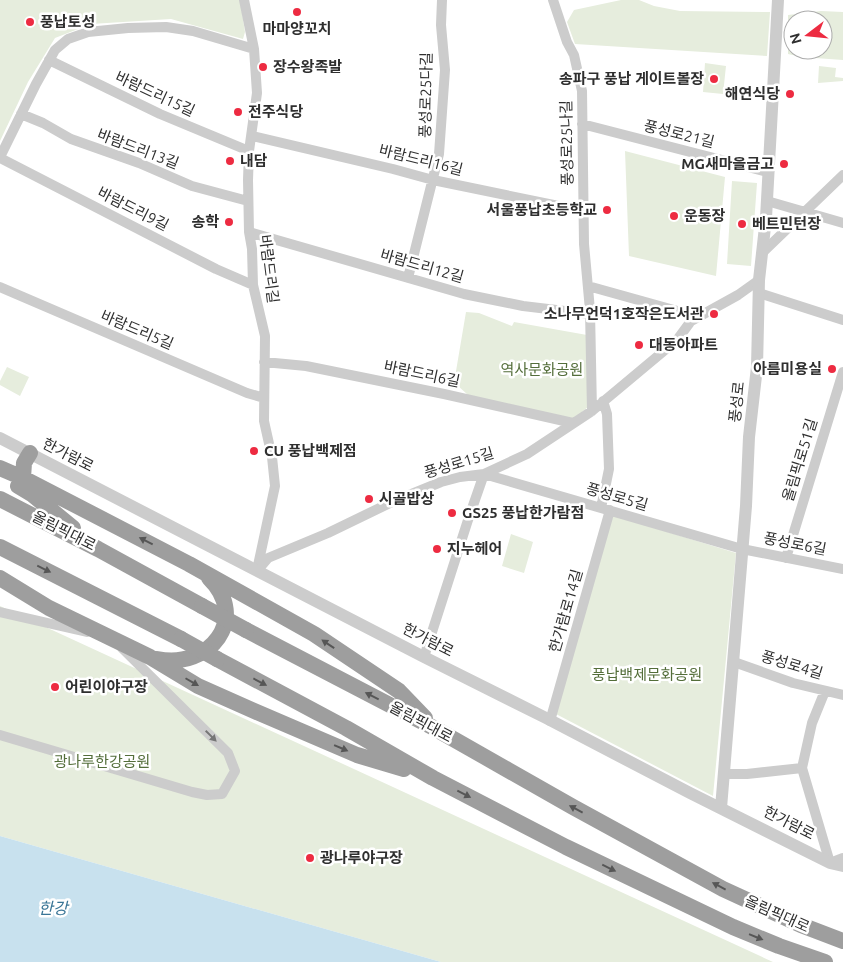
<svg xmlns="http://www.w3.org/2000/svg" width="843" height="962" font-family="Ubuntu,'Noto Sans KR',sans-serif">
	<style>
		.green { fill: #e6eddd; fill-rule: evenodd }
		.water { fill: #c8e1ee }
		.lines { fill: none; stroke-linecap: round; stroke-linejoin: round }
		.minor { stroke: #ccc; stroke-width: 10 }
		.tertiary { stroke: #ccc; stroke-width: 12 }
		.trunk { stroke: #9e9e9e; stroke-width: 16 }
		.trunk-bridge { stroke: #9e9e9e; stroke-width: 16 }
		.oneway { fill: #565656 }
		.oneway2 { fill: #767676 }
		.poi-dot { fill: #ed2b41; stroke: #fff; stroke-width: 2 }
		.labels { text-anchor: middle; stroke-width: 5; stroke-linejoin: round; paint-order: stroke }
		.poi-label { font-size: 15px; font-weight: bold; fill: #2f2f2f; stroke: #fff; text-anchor: start }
		.street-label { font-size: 15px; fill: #2f2f2f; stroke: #fff }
		.park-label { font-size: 15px; fill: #546e3a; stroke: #fff }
		.water-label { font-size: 16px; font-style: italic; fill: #397596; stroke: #fff }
	</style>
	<rect width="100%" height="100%" fill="#fff"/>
	<path class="green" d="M0,0h240l5,32 -2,7 -72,-20 -80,5 -36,14 -27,44 -28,59z
		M621,0h18l15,6 26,5 90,1 -3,44 -192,-12 -8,-22 7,-12z
		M821,11l22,1v48l-42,-3 -13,-3v-39zM793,20h30v30h-30z
		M705,63l21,3 -3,28 -20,-2z
		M819,66l17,2 -1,9 8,1v3l-25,2z
		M625,151l100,26 -9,99 -87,-20z
		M732,181l25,2 -6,83 -24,-2z
		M466,312l13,1 33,13 2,-4 73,13 1,72 -16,13 -104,-25 -11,-10 -2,-8z
		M7,367l22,10 -9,19 -20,-11v-4z
		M612,515l124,38 -23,243 -157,-82z
		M511,534l22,8 -9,31 -22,-7z
		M0,606l773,356h-332l-441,-126z"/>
	<path class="water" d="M0,836l441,126h-441z"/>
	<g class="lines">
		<path class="minor" d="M244,0l10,49 3,44 -8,58 -1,29 1,52 3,17 1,36 12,51 -1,85 8,36 3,29 -18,84
			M553,0l14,42 7,13 8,36 2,153 6,66 2,101
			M49,60l111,54 89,37
			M21,114l22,9 28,16 68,24 53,23 56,15
			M582,124l186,48
			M252,136l141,33 40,11 150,31
			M0,157l36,-73 19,-34 13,-11 20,-7 40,-4 38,-1 27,4 61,18
			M0,158l216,111 37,16
			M767,201l76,22
			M249,232l215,62 59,12 67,8
			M762,253l81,-78
			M408,278l31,-124 6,-84 -4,-45 1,-25
			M588,286l111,31
			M0,287l247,106 17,5
			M759,293l84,27
			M264,362l42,4 138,28 129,29
			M601,508l8,-39 -2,-55 -4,-13
			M786,558l57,-186
			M257,571l11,-13 60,-25 64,-31 49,-20 19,-5 24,-3 43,-20 65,-43 85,-71 14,-19 47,-26 21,-15
			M0,612l87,20
			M424,657l44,-137 16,-46 258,75 101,20
			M734,662l59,21 50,12
			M825,691l-13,32 -10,45 28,95 13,-5
			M550,721l60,-211
			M0,735l192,57 15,3 15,-1 13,-23 -7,-18 -106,-105
			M724,774h23l55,-6"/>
		<path class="tertiary" d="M0,438l424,219 122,61 144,75 140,70 13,3
			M721,808l25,-302 3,-69 8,-70 2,-87 7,-62 12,-218"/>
		<path class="trunk" d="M0,468l23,10 166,86 125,70 85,57 26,27
			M23,478l1,-15 6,-10
			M18,486l15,9 40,33
			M0,499l98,50 104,57
			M0,547l181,92
			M0,578l49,30 101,49 48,29 54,24 105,45 47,14
			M246,630l188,98 139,79 150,82 78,36 42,16
			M157,659c53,11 93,-41 52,-81
			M217,659l129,69 87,50 133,69 167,80 46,19 46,16"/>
		<path class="trunk-bridge" d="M202,606l44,24
			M181,639l36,20"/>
	</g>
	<defs><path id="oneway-solid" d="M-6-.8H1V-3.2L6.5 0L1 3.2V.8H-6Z" transform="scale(1.25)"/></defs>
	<g class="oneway">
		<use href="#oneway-solid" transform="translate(146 541) rotate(-153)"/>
		<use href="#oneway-solid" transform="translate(44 569) rotate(26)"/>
		<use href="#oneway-solid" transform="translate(328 644) rotate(-146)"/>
		<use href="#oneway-solid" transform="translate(192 682) rotate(30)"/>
		<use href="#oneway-solid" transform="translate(260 682) rotate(28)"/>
		<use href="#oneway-solid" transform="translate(372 696) rotate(-153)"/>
		<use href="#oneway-solid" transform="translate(341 748) rotate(23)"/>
		<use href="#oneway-solid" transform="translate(464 794) rotate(27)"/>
		<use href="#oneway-solid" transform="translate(576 809) rotate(-152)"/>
		<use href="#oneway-solid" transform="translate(609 868) rotate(26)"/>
		<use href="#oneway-solid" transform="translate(719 886) rotate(-152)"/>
		<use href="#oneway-solid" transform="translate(756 937) rotate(22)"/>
	</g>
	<use class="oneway2" href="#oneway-solid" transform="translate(211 736) rotate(45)"/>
	<g class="poi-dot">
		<circle cx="297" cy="12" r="5"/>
		<circle cx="30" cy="22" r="5"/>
		<circle cx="263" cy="67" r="5"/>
		<circle cx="714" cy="79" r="5"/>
		<circle cx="790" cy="94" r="5"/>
		<circle cx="238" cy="112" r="5"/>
		<circle cx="230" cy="161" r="5"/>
		<circle cx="784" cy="164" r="5"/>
		<circle cx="607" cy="210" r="5"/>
		<circle cx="674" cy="216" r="5"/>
		<circle cx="229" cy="222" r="5"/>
		<circle cx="742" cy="224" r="5"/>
		<circle cx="714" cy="314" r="5"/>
		<circle cx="639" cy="345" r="5"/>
		<circle cx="832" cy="369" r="5"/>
		<circle cx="254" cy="451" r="5"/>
		<circle cx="369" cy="499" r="5"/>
		<circle cx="452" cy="513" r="5"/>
		<circle cx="437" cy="549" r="5"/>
		<circle cx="55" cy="687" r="5"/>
		<circle cx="310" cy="858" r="5"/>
	</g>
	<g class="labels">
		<g class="poi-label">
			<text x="40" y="27">풍납토성</text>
			<text x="297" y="34" text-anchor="middle">마마양꼬치</text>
			<text x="273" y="72">장수왕족발</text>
			<text x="704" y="84" text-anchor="end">송파구 풍납 게이트볼장</text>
			<text x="780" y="99" text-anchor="end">해연식당</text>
			<text x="248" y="117">전주식당</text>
			<text x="240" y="166">내담</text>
			<text x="774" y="169" text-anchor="end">MG새마을금고</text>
			<text x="597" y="215" text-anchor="end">서울풍납초등학교</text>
			<text x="684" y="221">운동장</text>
			<text x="219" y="227" text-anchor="end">송학</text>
			<text x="752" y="229">베트민턴장</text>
			<text x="704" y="319" text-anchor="end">소나무언덕1호작은도서관</text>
			<text x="649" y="350">대동아파트</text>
			<text x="822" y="374" text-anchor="end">아름미용실</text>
			<text x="264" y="456">CU 풍납백제점</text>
			<text x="379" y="504">시골밥상</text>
			<text x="462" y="518">GS25 풍납한가람점</text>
			<text x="447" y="554">지누헤어</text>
			<text x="65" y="692">어린이야구장</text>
			<text x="320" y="863">광나루야구장</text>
		</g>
		<g class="street-label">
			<text transform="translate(155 94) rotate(25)" y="5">바람드리15길</text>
			<text transform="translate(426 95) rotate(-89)" y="5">풍성로25다길</text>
			<text transform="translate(679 134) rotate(14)" y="5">풍성로21길</text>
			<text transform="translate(567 143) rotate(-91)" y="5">풍성로25나길</text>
			<text transform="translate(138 149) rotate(21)" y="5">바람드리13길</text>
			<text transform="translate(421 160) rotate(14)" y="5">바람드리16길</text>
			<text transform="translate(133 209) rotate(27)" y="5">바람드리9길</text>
			<text transform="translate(422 266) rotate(16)" y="5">바람드리12길</text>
			<text transform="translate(269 269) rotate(83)" y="5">바람드리길</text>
			<text transform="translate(137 330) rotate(23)" y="5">바람드리5길</text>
			<text transform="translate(422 374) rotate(12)" y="5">바람드리6길</text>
			<text transform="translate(737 402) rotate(-84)" y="5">풍성로</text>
			<text transform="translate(68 455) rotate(27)" y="5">한가람로</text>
			<text transform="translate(800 460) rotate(-73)" y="5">올림픽로51길</text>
			<text transform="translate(459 463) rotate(-17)" y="5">풍성로15길</text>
			<text transform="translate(617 497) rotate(16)" y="5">풍성로5길</text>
			<text transform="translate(64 531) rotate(27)" y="5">올림픽대로</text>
			<text transform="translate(795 544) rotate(11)" y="5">풍성로6길</text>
			<text transform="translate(566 611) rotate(-74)" y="5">한가람로14길</text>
			<text transform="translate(428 640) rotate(27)" y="5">한가람로</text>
			<text transform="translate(792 665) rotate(17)" y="5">풍성로4길</text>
			<text transform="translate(421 722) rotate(28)" y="5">올림픽대로</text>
			<text transform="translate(789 823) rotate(27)" y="5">한가람로</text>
			<text transform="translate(777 914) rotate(24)" y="5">올림픽대로</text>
		</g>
		<g class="park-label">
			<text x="542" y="375">역사문화공원</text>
			<text x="647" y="680">풍납백제문화공원</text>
			<text x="102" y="767">광나루한강공원</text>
		</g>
		<g class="water-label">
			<text x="53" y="914">한강</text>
		</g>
	</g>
	<g transform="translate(808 35) rotate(254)"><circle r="24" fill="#ffffff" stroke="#acacac"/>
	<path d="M0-4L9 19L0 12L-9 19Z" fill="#ed2b41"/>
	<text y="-8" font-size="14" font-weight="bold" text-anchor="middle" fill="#2f2f2f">N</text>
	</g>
</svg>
